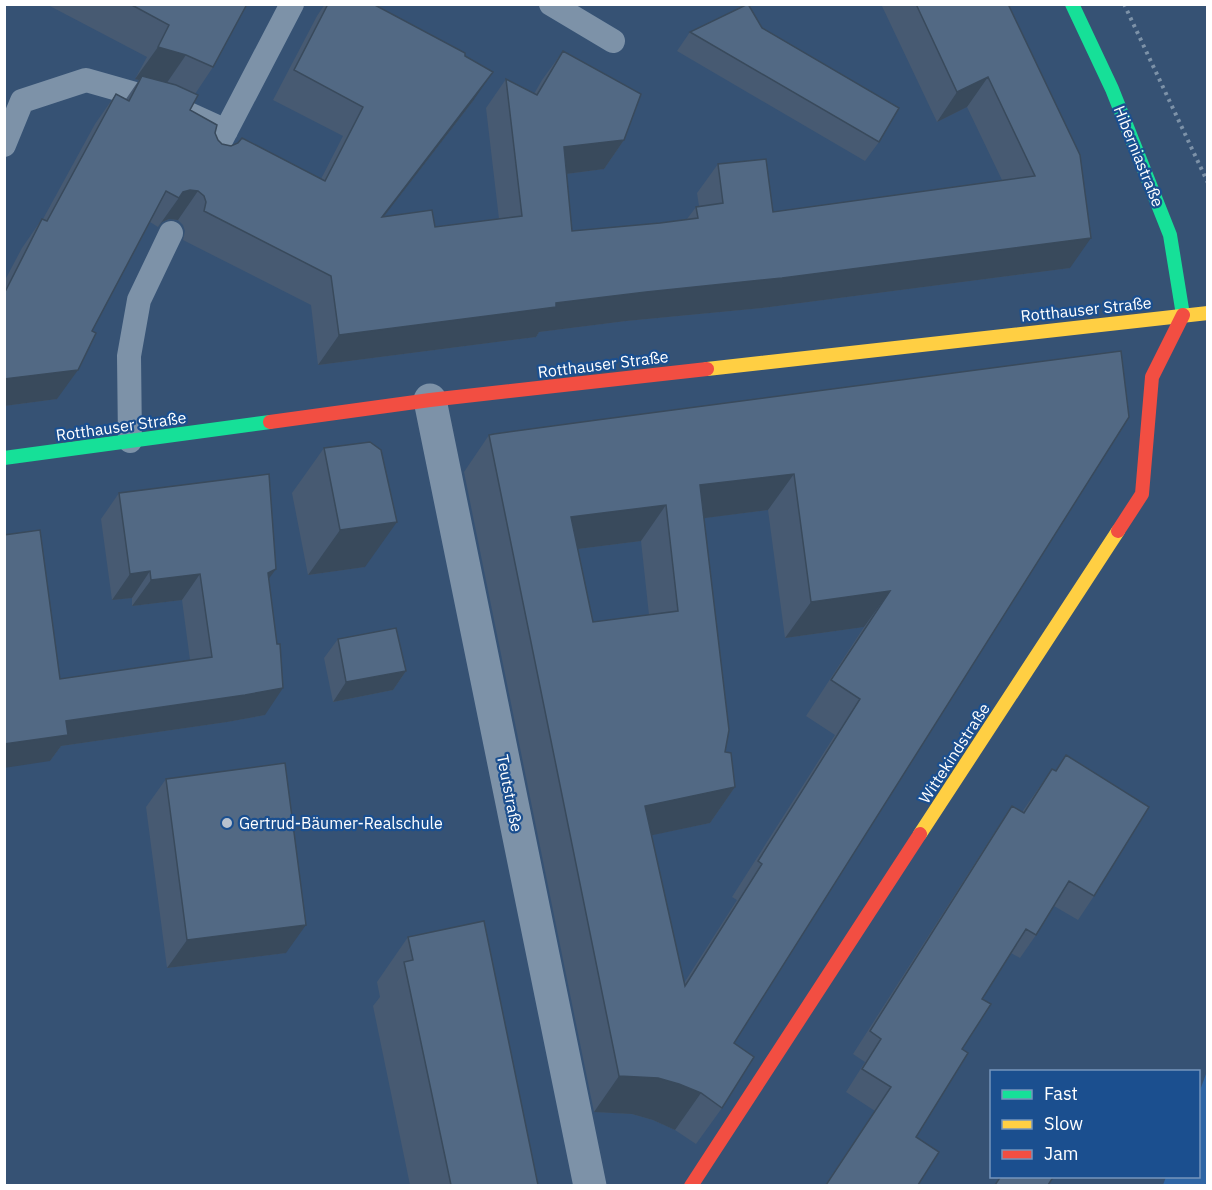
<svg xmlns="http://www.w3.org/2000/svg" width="1212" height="1190" font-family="'IBM Plex Sans',sans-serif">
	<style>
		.green { fill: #2f66a5 }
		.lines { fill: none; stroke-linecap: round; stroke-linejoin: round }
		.path { stroke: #7d92a8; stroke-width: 4; stroke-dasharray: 3 4.5; stroke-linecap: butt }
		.lane { stroke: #7d92a8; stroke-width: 24 }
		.street { stroke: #7d92a8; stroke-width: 33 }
		.fast { stroke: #16e098; stroke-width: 14 }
		.slow { stroke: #ffcf43; stroke-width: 14 }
		.jam { stroke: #f24e42; stroke-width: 14 }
		.wall { fill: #475a72; fill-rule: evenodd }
		.shaded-wall { fill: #394a5c }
		.building { fill: #526984; stroke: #394a5c; stroke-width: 1.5; fill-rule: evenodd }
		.poi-dot { fill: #b9c2ce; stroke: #1b4f8f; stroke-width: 2 }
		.labels { text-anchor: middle; stroke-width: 4.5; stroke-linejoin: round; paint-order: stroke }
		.street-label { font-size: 16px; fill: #fff; stroke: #1b4f8f }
		.poi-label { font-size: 16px; fill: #fff; stroke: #1b4f8f; text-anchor: start }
	</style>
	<rect width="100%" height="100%" fill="#365274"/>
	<path class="green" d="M1207,1050v135h-44l3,-8 32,-1 1,-83 7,-19z"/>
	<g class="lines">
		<path class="path" d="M1124,4l84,179"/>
		<path class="lane" d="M551,4l62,37
			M4,145l18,-44 64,-21 74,21 66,30
			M218,146l74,-142
			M130,441l-1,-85 10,-56 32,-67"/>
		<path class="street" d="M430,400l160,786"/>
		<path class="fast" d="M1072,4l40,85 58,146 13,80
			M4,458l266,-36"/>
		<path class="slow" d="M707,369l501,-56
			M920,834l198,-303"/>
		<path class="jam" d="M270,422l160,-22 277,-31
			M1118,531l24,-37 10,-117 31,-62
			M691,1186l229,-352"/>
	</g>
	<path class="wall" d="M46,4h201l-34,63 -18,27 -5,16 25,23 3,7 4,4 99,35 22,-43 -70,-36 44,-84 8,-12h48l92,52 8,45 -89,115 51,11 64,-8 -13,-111 20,-29 28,15 8,-14 21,-29 61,89 -20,29 -38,5 6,57 88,-8 27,-4 9,-12 3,-1 -2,-13 21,-29 55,48 229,-32 -35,-73 -30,15 -56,-118h127l62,264 -308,40 -136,13 -87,11 -3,5 -218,28 -7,-60 -128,-65 2,-9 -2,-6 -5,-5 -9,-1 -7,3 -4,5 -8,-5 -58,109 -35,68 -53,7v-124l18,-34 20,-29h1l52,-95 21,-30 10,5 13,-19 -4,-1 12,-22z
		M762,28l117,114 -14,19 -188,-110 13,-19z
		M1121,351l-387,692 -12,65 -26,36 -21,-14 -22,-10 -21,-6 -38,-2 -130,-640 25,-37zM768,510l17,128 79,-11 -58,89 29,19 -103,162 5,3 -53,83 -32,-148 58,-12 25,-36 -10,-35 -21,-234zM641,541l8,74 -56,7 -15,-73z
		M324,448l41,119 -57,8 -16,-82z
		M119,493l150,86 -4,136 -38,7 -166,24 -11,15 10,-82 130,-19 -8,-60 -50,6v-8l-20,2 -11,-81z
		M338,639l68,32 -13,19 -60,12 -9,-44z
		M1066,755l28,141 -16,24 -24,-14 -18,29 -16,23 -9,-5 -29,46 -20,50 -46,88 2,48h-93l50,-74 -29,-19 19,-30 -12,-8 143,-224 16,-24 10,6 30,-43 3,2z
		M166,779l120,174 -119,15 -21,-161z
		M408,937l130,248h-128l-37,-179 7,-9 -3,-15z"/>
	<path class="shaded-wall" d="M158,47l28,8 -22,32 -22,-11 -3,4 -4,-1z
		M493,72l-20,29 -112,145 21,-29z
		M988,77l-21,30 -30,15 20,-30z
		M624,140l-20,29 -61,8 21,-30z
		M190,190l8,1 -20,29 -9,-1 -7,3 -4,5 25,-35z
		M1091,238l-21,30 -308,40 -136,13 -87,11 -3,5 -218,28 21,-30 217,-32z
		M78,370l-21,29 -53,7v-27z
		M794,474l-26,36 -94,12 26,-37z
		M666,505l-25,36 -95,12 25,-36z
		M397,522l-32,45 -57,8 32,-45z
		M276,569l-19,26 11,-22z
		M150,571l-18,27 -20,2 18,-26z
		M200,574l-18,26 -50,6 19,-26z
		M890,591l-26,36 -79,11 26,-36z
		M406,671l-13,19 -60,12 13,-20z
		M283,688l-18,27 -38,7 -166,24 -11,15 -46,7v-24l62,-23z
		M735,787l-25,36 -90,19 25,-36z
		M306,925l-20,28 -119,15 20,-28z
		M619,1076l39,2 21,6 22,9 -26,37 -22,-10 -21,-6 -38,-2z"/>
	<path class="building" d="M130,4h117l-34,63 -27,-12 -28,-8 11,-22z
		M328,4h45l92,49v3l28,16 -111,145 50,-7 3,17 87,-11 -16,-137 31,16 26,-44 78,43 -17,46 -60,7 8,84 88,-8 38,-5 -2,-11 27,-4 -5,-39 48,-5 7,53 262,-36 -47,-99 -31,15 -41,-88h92l72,151 11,83 -309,40 -136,14 -90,11v4l-217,28 -8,-59 -127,-65 2,-9 -2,-6 -6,-5 -8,-1 -7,2 -4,6 -13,-7 -74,140 4,2 -18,37 -74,9v-89h2l36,-71 5,2 69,-127 13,7 13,-25 34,9 22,10 -8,15 27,15 -2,8 3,7 4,4 9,2 7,-3 4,-5 83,43 38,-74 -69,-37z
		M748,4l14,24 137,80 -20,34 -189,-110z
		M1121,351l8,66 -395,626 20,14 -32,51 -21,-15 -22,-9 -21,-6 -39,-2 -130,-641 5,-1 103,-14zM794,474l17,128 79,-11 -59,89 29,19 -102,162 4,3 -77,122 -40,-180 90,-19 -4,-34 -6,-1 4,-22 -29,-245zM666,505l12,106 -85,11 -22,-105z
		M370,442l11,8 16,72 -57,8 -16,-82z
		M269,474l7,95 -8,4 9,71h3l3,44 -38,7 -179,26 2,14 -64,9v-209l36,-5 20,149 152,-22 -12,-83 -49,6 -1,-9 -20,3 -11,-81z
		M396,628l10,43 -60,11 -8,-43z
		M1066,755l83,52 -55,89 -25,-15 -33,54 -10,-6 -44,70 9,5 -29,45 6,4 -52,84 23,15 -21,33h-92l65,-98 -29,-18 19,-30 -11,-8 142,-225 12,7 28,-44 4,2z
		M285,763l21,162 -119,15 -21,-161z
		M484,921l54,264h-87l-47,-223 9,-2 -5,-23z
		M1001,1176h53l-6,9h-53z"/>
	<circle class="poi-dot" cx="227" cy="823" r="6"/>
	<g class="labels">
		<g class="street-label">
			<text transform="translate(1139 156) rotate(68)" y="6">Hiberniastraße</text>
			<text transform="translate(1086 309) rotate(-6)" y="6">Rotthauser Straße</text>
			<text transform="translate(603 364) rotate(-7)" y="6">Rotthauser Straße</text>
			<text transform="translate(121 426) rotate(-8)" y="6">Rotthauser Straße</text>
			<text transform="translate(954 753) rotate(-57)" y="6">Wittekindstraße</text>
			<text transform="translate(510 793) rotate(79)" y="6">Teutstraße</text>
		</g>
		<g class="poi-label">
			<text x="239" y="829">Gertrud-Bäumer-Realschule</text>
		</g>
	</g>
	<rect width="1212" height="1190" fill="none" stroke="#ffffff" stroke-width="12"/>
	<rect x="990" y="1070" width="210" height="108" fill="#1b4f8f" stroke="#7695bc" stroke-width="1.5"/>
	<rect x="1002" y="1090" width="30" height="9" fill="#16e098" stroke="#7695bc" stroke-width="1.5"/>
	<text x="1044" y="1100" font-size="18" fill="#ffffff">Fast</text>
	<rect x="1002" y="1120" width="30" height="9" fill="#ffcf43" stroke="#7695bc" stroke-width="1.5"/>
	<text x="1044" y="1130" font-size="18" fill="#ffffff">Slow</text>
	<rect x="1002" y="1150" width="30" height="9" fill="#f24e42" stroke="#7695bc" stroke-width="1.5"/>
	<text x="1044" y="1160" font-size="18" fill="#ffffff">Jam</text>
</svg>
